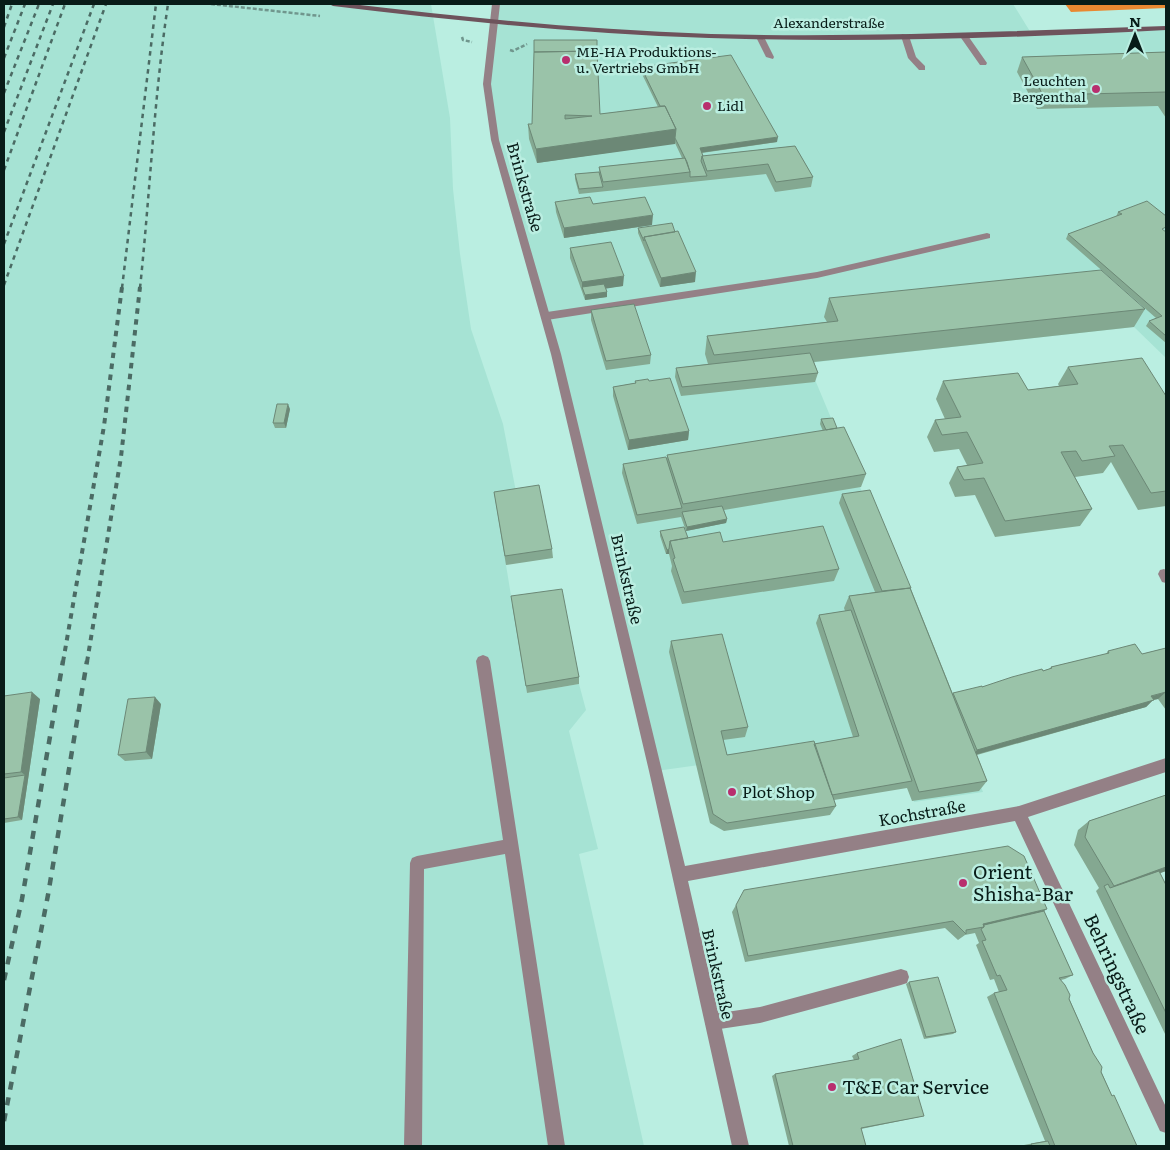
<svg xmlns="http://www.w3.org/2000/svg" width="1170" height="1150" font-family="Literata,serif">
	<style>
		.built { fill: #a6e3d4 }
		.forest { fill: #e98831 }
		.lines { fill: none; stroke-linecap: round; stroke-linejoin: round }
		.path { stroke: #70968d; stroke-width: 2.5; stroke-dasharray: 4 2; stroke-linecap: butt }
		.lane { fill: #948086; fill-rule: evenodd }
		.street { fill: #948086; fill-rule: evenodd }
		.secondary { fill: #6e535c; fill-rule: evenodd }
		.rail-far2 { stroke: #4b6b64; stroke-width: 2.5; stroke-dasharray: 4.5 4.5; stroke-linecap: butt }
		.rail-far1 { stroke: #4b6b64; stroke-width: 4; stroke-dasharray: 5.5 5.5; stroke-linecap: butt }
		.rail { stroke: #4b6b64; stroke-width: 4.5; stroke-dasharray: 8 8; stroke-linecap: butt }
		.wall { fill: #84a891 }
		.shaded-wall { fill: #6c8876 }
		.building { fill: #9ac3a9; stroke: #6c8876; fill-rule: evenodd }
		.poi-dot { fill: #b82f6e; stroke: #baeee1; stroke-width: 2 }
		.labels { text-anchor: middle; stroke-width: 5; stroke-linejoin: round; paint-order: stroke }
		.far-street-label { font-size: 14px; fill: #081c18; stroke: #baeee1 }
		.far-poi-label { font-size: 14px; fill: #081c18; stroke: #baeee1; text-anchor: start }
		.street-label { font-size: 16px; fill: #081c18; stroke: #baeee1 }
		.poi-label { font-size: 16px; fill: #081c18; stroke: #baeee1; text-anchor: start }
		.near-poi-label { font-size: 19px; fill: #081c18; stroke: #baeee1; text-anchor: start }
		.near-street-label { font-size: 19px; fill: #081c18; stroke: #baeee1 }
	</style>
	<rect width="100%" height="100%" fill="#baeee1"/>
	<path class="built" d="M5,4h426l19,114 3,71 7,65 11,75 32,95 14,73 -11,68 21,128 52,-9 7,26 -17,21 29,118 -19,5 65,292h-640z
		M497,4h516l18,29 135,-5v330l-32,-31 -326,36 116,277 59,152 -69,10 -21,-64 -237,33 -100,-417 -66,-240 1,-68 2,-25z"/>
	<path class="forest" d="M1065,4h101v4l-95,4z"/>
	<g class="lines">
		<path class="path" d="M211,4l109,12
			M462,37l1,3 9,2
			M510,50l3,1 14,-7"/>
		<path class="lane" d="M960,33h6l21,30 -1,2h-6l-21,-30z
			M902,34l7,2 7,21 9,9v4h-6l-11,-12 -7,-22z
			M757,35l7,2 10,20 -1,2 -7,-2 -10,-20z
			M987,233l3,1v4l-173,40 -270,42 -5,-4 5,-4 270,-40z
			M1164,569l2,1v13l-4,-1 -4,-8 2,-4z
			M483,655l5,2 2,4 75,485h-17l-43,-292 -81,15 -2,277h-18l6,-283 2,-5 5,-2 86,-16 -27,-179 2,-4z
			M901,969l6,2 2,6 -2,6 -6,2 -141,38 -47,7 -6,-2 -2,-6 2,-6 6,-2 47,-7z"/>
		<path class="street" d="M492,4h8l-9,80 8,56 62,214 124,512 334,-60 147,-48v14l-138,45 138,290v26l-6,-2 -145,-310 -327,60 61,265h-17l-83,-375 -98,-417 -60,-214 -8,-56z"/>
		<path class="secondary" d="M329,4h22c119,14 239,26 360,30 151,4 303,-3 455,-8v4c-152,8 -305,13 -457,8 -126,-4 -251,-17 -376,-32z"/>
		<path class="rail-far2" d="M4,27l8,-23
			M4,58l21,-54
			M4,93l35,-89
			M4,132l49,-128
			M4,170l61,-166
			M4,244l90,-240
			M4,285l102,-281
			M122,288l34,-284
			M140,288c10,-95 14,-190 28,-284"/>
		<path class="rail-far1" d="M63,662l41,-236 18,-139
			M87,662l34,-205 19,-170"/>
		<path class="rail" d="M4,980l18,-81 41,-238
			M4,1121l44,-226 39,-234"/>
	</g>
	<path class="wall" d="M534,52l66,62 58,-7 -17,-35v-5l136,75 -75,11 1,3 92,-10 18,31 -2,10 -36,5 -9,-18 -187,20 -4,-15v-5l24,-2v-5l83,-9 -7,-15 -138,20 -8,-24 -1,-15h4z
		M1166,52v66l-8,-12 -121,3 -20,-37 5,-15z
		M555,202l38,2 59,21 -88,13 -8,-26z
		M1118,212l48,20v111l-20,-17 3,-5 7,-3 -90,-79 2,-5 48,-17z
		M638,228l57,54 -35,5 -22,-54z
		M570,248l53,38 -17,2 1,4v5l-22,3 -15,-42z
		M829,298l316,11 -11,18 -320,35 4,11 -3,9 -134,14 -6,-19 1,-9 32,-4 -3,-10 2,-18 120,-14 -3,-5z
		M591,310l60,45 -1,9 -44,6 -15,-50z
		M1068,367l98,29v110l-28,4 -27,-48 -8,11 -28,4 17,32 -12,17 -85,11 -20,-42 -20,2 -6,-14 8,-16 10,-2 -8,-16 -25,3 -7,-15 8,-17 10,-1 -9,-20 7,-18 85,9 31,-4 -1,-2z
		M635,381l54,50 -1,9 -60,10 -15,-54v-9l22,-4z
		M290,409l-4,19h-11l-2,-5z
		M821,419l16,9 29,46 -5,13 -137,23 3,9 -1,4 -40,8 -5,-14 -44,7 -15,-51 1,-9 44,-5v-4l156,-24 -3,-7z
		M494,492l58,57 1,9 -47,7z
		M842,494l69,94v1l42,105v-1l29,-6 67,-18 2,-2 55,-13 2,-3 34,3 24,-6v62l-8,-11 -5,1 -7,7 -169,48 10,26 -8,10 -67,10 -5,-13 -73,12 2,6 -6,9 -106,16 -14,-8 -41,-171 2,-11 77,86 -3,10 -22,3 4,15 87,-11 39,-7 -37,-114 3,-8 26,-4 -1,-3 5,-12 26,-4 -36,-89z
		M660,531l28,7 35,4 116,27 -5,12 -152,23 -11,-33 1,-5 -3,-12h-3l-6,-18z
		M512,604l67,73v7l-52,9z
		M4,696l36,3 -18,121 -18,3z
		M161,704l-9,55 -27,2 -7,-6z
		M1166,795v76l-6,2 6,12v151l-70,-145 3,-3 -25,-43 4,-15 11,-9z
		M736,905l308,6 29,64 -8,4 -4,1 51,116 25,50h-113v-1l21,-4 -58,-144 7,-4 5,-1 -5,-13 -4,1 -14,-35 3,-2 -4,-10 -10,2 -7,5 -13,-12 -200,34 -13,-50z
		M909,982l47,50 -3,2 -29,5 -18,-55z
		M857,1053l67,63 -63,13 5,17h-77l-17,-70 3,-2 79,-14 -2,-4z"/>
	<path class="shaded-wall" d="M676,129l-1,15 -138,19 -1,-14z
		M778,137l-1,5 -78,11 1,-5z
		M653,215l-1,10 -88,13v-10z
		M696,272l-1,10 -35,5 1,-9z
		M624,276l-1,10 -39,6 -2,-5v-5z
		M607,292v5l-22,3v-5z
		M288,404l2,5 -4,19 -2,-5z
		M689,431l-1,9 -60,10 1,-10z
		M727,519l-1,4 -40,8 1,-4z
		M669,549v5h-3l1,-4z
		M32,692l8,7 -18,121 -4,-3 7,-42 -4,-3z
		M1166,692l-8,7 -5,1 -7,7 -175,49 6,-6z
		M155,697l6,7 -9,55 -6,-7z
		M1166,867v4l-59,21 -1,-1 8,-5z
		M1047,909l-10,7 -53,11 -1,-3z"/>
	<path class="building" d="M534,40h63v11l-63,1z
		M597,51l3,63 65,-8 11,23 -140,20 -8,-25h4l2,-72zM565,115l27,1 -27,3z
		M1166,52v40l-123,3 -21,-38z
		M731,55l47,82 -78,11 3,8h-1l-1,5 6,15 -17,1v-5l-3,-10 -12,-24 1,-9 -11,-23h-5l-19,-39z
		M795,146l18,31 -37,5 -8,-18 -61,7 -5,-15z
		M685,158l5,14 -87,10 -4,-15z
		M599,172l4,15 -24,2 -4,-15z
		M590,197l3,7 52,-7 8,18 -89,13 -9,-26z
		M1147,201l19,15v11l-4,2 4,3v104l-17,-15 13,-5 -94,-82 54,-20 -4,-2z
		M672,223l3,9 -31,5v4l-6,-13z
		M678,231l18,41 -35,6 -17,-41z
		M611,242l13,34 -42,6 -12,-34z
		M1101,270l44,39 -431,46 -7,-19 131,-15 -9,-23z
		M604,284l3,8 -22,3 -3,-8z
		M634,304l17,51 -45,6 -15,-51z
		M810,353l8,20 -136,14 -6,-19z
		M1142,358l24,38v95l-15,2 -28,-48 -14,1 6,10 -33,5 -6,-10 -15,1 31,57 -87,12 -21,-43 -20,2 -7,-13 26,-4 -16,-31 -25,3 -7,-15 26,-3 -18,-36 75,-8 10,17 50,-6 -10,-17z
		M670,378l19,53 -60,9 -16,-53 23,-4 -1,-2 13,-2 1,2z
		M277,404h11l-4,19h-11z
		M833,418l4,10 -11,2 -5,-11z
		M844,427l22,47 -183,30 -16,-49z
		M666,457l16,51 -45,7 -14,-51z
		M539,485l13,64 -47,7 -11,-64z
		M870,490l41,98h-1l-28,3 -40,-97z
		M722,506l5,13 -40,8 -5,-15z
		M823,526l16,43 -155,23 -11,-33 2,-1 -5,-17 50,-9 3,10z
		M684,527l4,11 -18,3 -1,8 -2,1 -7,-19z
		M910,588l77,193 -68,11 -70,-196z
		M562,589l17,88 -53,9 -15,-90z
		M851,610l61,171 -80,14 -18,-51 45,-8 -40,-121z
		M722,634l26,93 -27,4 6,24 87,-14 22,65 -109,17 -14,-9 -42,-173z
		M1135,644l7,10 24,-6v44l-15,4 3,4 -177,50 -24,-57 29,-7v1l30,-10 30,-8 1,2 9,-3 -1,-1 58,-14 -1,-2z
		M32,692l-11,80 -17,2v-78z
		M155,697l-9,55 -28,3 10,-56z
		M25,775l-7,42 -14,2v-41z
		M1166,795v72l-52,19 -29,-49 4,-16z
		M1008,846l16,10 23,53 -64,15 1,3 -18,3v4l-13,-13 -205,35 -12,-51 8,-15z
		M1159,871l7,14v128l-62,-127 4,-2 2,4z
		M1044,911l29,64 -14,3 6,7 5,10 -1,4 24,54 9,14 -1,5 11,24 2,-1 23,51h-82l-61,-153 13,-3 -7,-15 -3,1 -15,-35 4,-1 -5,-11 3,-2v-2z
		M938,977l18,55 -30,5 -17,-55z
		M901,1039l23,77 -63,12 5,18h-73l-18,-72 84,-15 -2,-6z
		M1048,1141l2,5h-18l-1,-2z"/>
	<g class="poi-dot">
		<circle cx="566" cy="60" r="5"/>
		<circle cx="1096" cy="89" r="5"/>
		<circle cx="707" cy="106" r="5"/>
		<circle cx="732" cy="792" r="5"/>
		<circle cx="963" cy="883" r="5"/>
		<circle cx="832" cy="1087" r="5"/>
	</g>
	<g class="labels">
		<g class="far-street-label">
			<text x="829" y="28">Alexanderstraße</text>
		</g>
		<g class="far-poi-label">
			<text x="576" y="57">ME-HA Produktions-<tspan x="576" dy="16">u. Vertriebs GmbH</tspan></text>
			<text x="1086" y="86" text-anchor="end">Leuchten<tspan x="1086" dy="16">Bergenthal</tspan></text>
			<text x="717" y="111">Lidl</text>
		</g>
		<g class="street-label">
			<text transform="translate(525 187) rotate(74)" y="6">Brinkstraße</text>
			<text transform="translate(627 579) rotate(77)" y="6">Brinkstraße</text>
			<text transform="translate(922 813) rotate(-10)" y="6">Kochstraße</text>
			<text transform="translate(718 974) rotate(77)" y="6">Brinkstraße</text>
		</g>
		<g class="poi-label">
			<text x="742" y="798">Plot Shop</text>
		</g>
		<g class="near-poi-label">
			<text x="973" y="879">Orient<tspan x="973" dy="22">Shisha-Bar</tspan></text>
			<text x="842" y="1094">T&amp;E Car Service</text>
		</g>
		<g class="near-street-label">
			<text transform="translate(1117 974) rotate(65)" y="7">Behringstraße</text>
		</g>
	</g>
	<rect width="1170" height="1150" fill="none" stroke="#081c18" stroke-width="10"/>
	<g transform="translate(1135 35)" stroke="#baeee1" stroke-width="4" paint-order="stroke">
	<path d="M0-4L9 19L0 12L-9 19Z" fill="#081c18"/>
	<text y="-8" font-size="14" font-weight="bold" text-anchor="middle" fill="#081c18">N</text>
	</g>
</svg>
